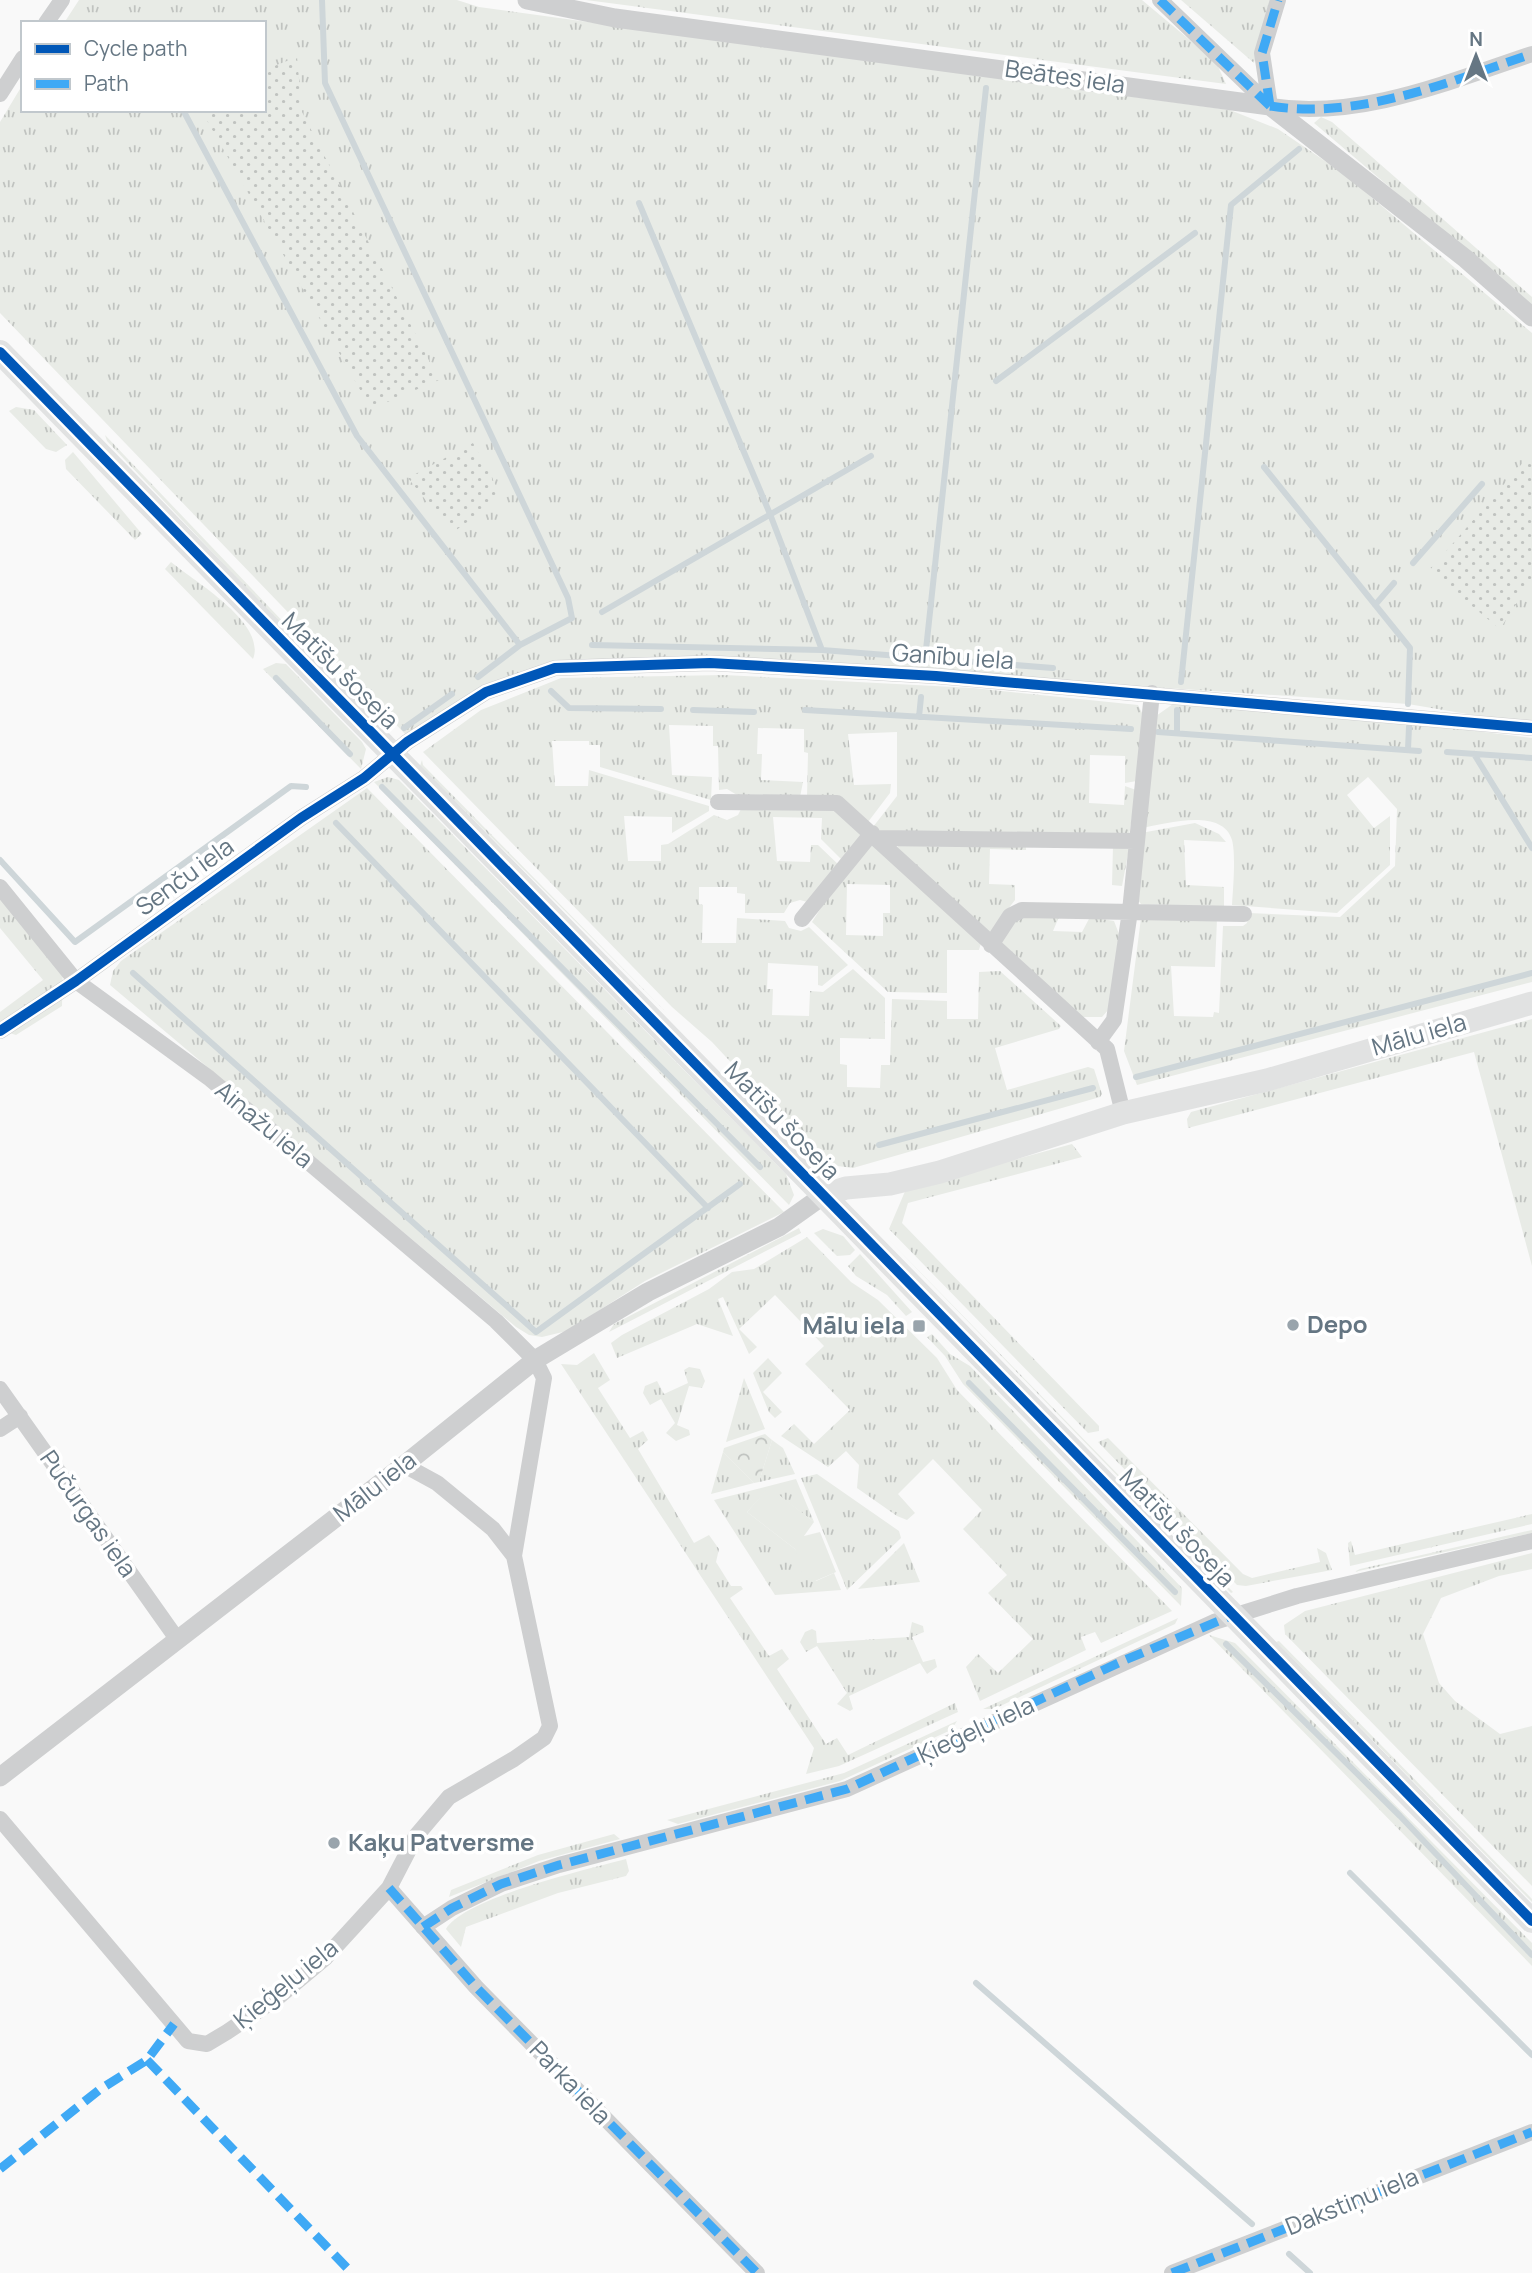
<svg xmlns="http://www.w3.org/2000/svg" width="1532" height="2273" font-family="Manrope,sans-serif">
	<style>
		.grass { fill: url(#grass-tufts); fill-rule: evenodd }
		.park { fill: url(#park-crowns) }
		.garden { fill: url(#garden-dots) }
		.pitch { fill: #e8ebe6 }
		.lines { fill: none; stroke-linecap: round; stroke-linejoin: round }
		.stream { stroke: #ced6d9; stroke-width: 6 }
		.minor { stroke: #cecfd0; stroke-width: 16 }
		.tertiary { stroke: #cecfd0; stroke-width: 19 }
		.secondary { stroke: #e1e2e2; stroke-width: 23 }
		.primary { stroke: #e1e2e2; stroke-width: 24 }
		.quiet { stroke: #3fa9f5; stroke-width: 9; stroke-dasharray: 18 9; stroke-linecap: butt }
		.cycleway-casing { stroke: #fff; stroke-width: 15 }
		.cycleway { stroke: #0057b8; stroke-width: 10 }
		.poi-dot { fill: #99a4ac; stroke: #fff; stroke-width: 2.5 }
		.labels { text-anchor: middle; stroke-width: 7; stroke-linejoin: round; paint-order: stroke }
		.street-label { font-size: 24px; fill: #657683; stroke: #fff }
		.poi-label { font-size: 24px; font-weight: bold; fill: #657683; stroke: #fff; text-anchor: start }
	</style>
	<defs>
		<pattern id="grass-tufts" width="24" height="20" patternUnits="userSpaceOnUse" patternTransform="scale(1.75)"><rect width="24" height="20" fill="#e8ebe6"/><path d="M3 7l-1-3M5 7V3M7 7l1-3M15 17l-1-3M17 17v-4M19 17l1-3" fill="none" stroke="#c0c3c0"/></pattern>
		<pattern id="park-crowns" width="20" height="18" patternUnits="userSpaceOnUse" patternTransform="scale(1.75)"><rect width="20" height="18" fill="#e8ebe6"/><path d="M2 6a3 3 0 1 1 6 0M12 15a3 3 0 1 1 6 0" fill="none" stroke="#c0c3c0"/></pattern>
		<pattern id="garden-dots" width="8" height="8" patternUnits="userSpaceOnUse" patternTransform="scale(1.75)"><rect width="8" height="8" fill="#e8ebe6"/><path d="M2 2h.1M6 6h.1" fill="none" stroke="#c0c3c0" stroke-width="1.8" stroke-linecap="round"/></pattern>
	</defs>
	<rect width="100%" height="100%" fill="#f9f9f9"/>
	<path class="grass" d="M79,0h378l22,7 751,103 48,19 66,45 188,159v392l-124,-21 -587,-39h-274l-140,71 -407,-423v-191l23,-38v26h241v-87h-200z
		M586,0h556l74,62 10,22z
		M1181,0h92l-19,63z
		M1321,117l11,5 200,175v11l-218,-185z
		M16,407l18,3 33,35 -11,7 -10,-3 -37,-38z
		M105,435l206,216h-5l-199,-210z
		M73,452l69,82 -7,6 -69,-71 -1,-9z
		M171,562c24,20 96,61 82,97l-88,-90z
		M276,663l10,1 76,78 4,7 -5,20 -98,-100z
		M724,675l249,13 165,17 6,12 -7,64 -12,2v-27l-35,-1 -1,48 35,2 1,-19 11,4 -7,46 -3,3 -245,-5 -8,-7 24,-31v-64l-49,2 6,51 37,-1 -1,9 -22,29c-24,-22 -29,-24 -61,-25l1,-44 -4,-1v-23l-46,-1 -1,26h5l-1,26 42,2 -3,15 -58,1 -15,-9 -8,1 -1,-44h-5v-20l-44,-1 3,50 40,2 -1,23 -111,-33v-22h-11v-4h-37l3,45h33l1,-16 120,36v5l-37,22v-16l-48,-1 4,45h33v-16l7,-1 46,-29 13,5 11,-5 4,-8 93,1 26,20 3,8 -20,26 -23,-23 1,-21 -49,-1 4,44 33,1 1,-17h7l23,22 -30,36 -11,-3 -10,3 -6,10h-39v-19l-8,-1v-6h-38v17l4,1 -1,38h34l1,-25 48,3 4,7 12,3 8,-4 39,38 -26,21 -4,-1v-19l-50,-3 -1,26h6l-1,26 37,1 1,-25 13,1 30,-23 32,29v41l-45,-1v26l7,1v22l33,1 1,-23h9l2,-66 55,2v18h31l1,-47 21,-1 61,55 -2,3 -64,19 12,42 81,-23 6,2 8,25 -2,3 -247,71 -23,-3 -13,-10 -105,-113 -40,-35 -249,-255 58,-42 80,-32z
		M1173,704l263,22 96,12v244l-395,103 -13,-34 17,-133 76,1 -2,48 -44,-1 3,50 39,1 1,-5 5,1 4,-87h20l4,-3 2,-10 91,4 55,-51 2,-57 -29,-32 -21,18 27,33 16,-12v49l-53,48 -105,-8c1,-16 4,-50 0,-65 -10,-33 -67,-16 -90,-12l14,-112z
		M422,760l1,5 245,249 -248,-248z
		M388,777l11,3 387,394 8,21 -5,10 -415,-423z
		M367,788l417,424 -139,69 -78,50 -25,6 -13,-2 -13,-8 -406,-342 3,-14 8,-10z
		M1195,823l24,11 7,8 -42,-2 2,45 38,2v20l-83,-3 -5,-6 5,-65z
		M899,844h127v6l-36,-1 -1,35 26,1v15l-27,35 -91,-87z
		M870,845l8,1 103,97 -2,7h-32v43l-59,-1 -76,-70 21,-33zM847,884l43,1v28h-7v23l-37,-1z
		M1113,846l16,3 -7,37 -10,-1z
		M0,888l63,71 -1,47 -46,29 -16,-5v-18l43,-32 -43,-52z
		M1019,917h40l-6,14 29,1 8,-15 24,4 5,13 -10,75 -7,8h-20l-80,-74v-6z
		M1532,1019v247l-58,-214 -286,76 -1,-9 4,-7z
		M1072,1144l10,13 -174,46 -6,20 197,203v5l-11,2 -199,-204 17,-40z
		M799,1228l2,5 -192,99 5,-8z
		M823,1229l20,7 12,14 -5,5 -13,1 -23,-23z
		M883,1234l350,358 -2,1z
		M807,1237l44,45 27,18 59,58 20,32 215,221 -71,32 -6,-11 -14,5 5,13 -106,51 -14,-34 12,-13 20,19 35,-34 -45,-46 19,-18 -44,-46 19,-19 -49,-51 -35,35 17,19 -8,7 -10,-4 -40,-28 2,-23 -13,-14 -18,16 -47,-31 13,-12 20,20 36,-34 -45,-46 19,-18 -49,-51 -36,34 18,18 -8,7 -26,-57 -5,2 15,37 -36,-12 -80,34 -6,-15 11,-8 87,-46 23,-17 22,-3z
		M860,1254l52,58 -6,4 -19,-21 -31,-19 -8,-10z
		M932,1334l18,20 20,12 212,222 -1,18 -218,-222 -18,-28 -18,-19z
		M594,1353l16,27 -12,8 32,50 13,-7 5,9 -10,9 56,94 15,-8 10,14 -3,13 15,24h10l2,3 -13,9 39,58 13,-7 7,10 -12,10 49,75 11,-6 11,17 107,-52 3,9 -119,54 -33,8 8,-26 -253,-384 16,1z
		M768,1358l14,15 -19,19 19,20 -7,6 -6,-6 -16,-39z
		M689,1367l11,2 5,12 -3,7 -13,-2 -12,39 12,5 1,5 -14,6 -10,-8 9,-10 -14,-24 -11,6 -7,-12 2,-7 12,-5 7,13 24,-11 -4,-13z
		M744,1378l21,51 -39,13z
		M1108,1438l135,136 9,4 68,-16 -3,-14 9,5 6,17 -86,16 -9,-1 -139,-143z
		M772,1440l11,8 12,26 -36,8z
		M723,1452l31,31 -43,11z
		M817,1474l82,57 2,7 -54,52 -46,-112z
		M796,1479l18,43 -45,-34 -22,24 48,37 21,32 18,-8 7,17 -66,5 -61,-95z
		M1532,1514v10l-182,42 -2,-23 3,-2 4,14z
		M1532,1530v3l-178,39 6,-3z
		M904,1543l16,39 -62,7z
		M1532,1553v16l-33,7 -58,22 -18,36 16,49 16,18 45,33 32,-8v160l-247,-252 -1,-9 21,-14z
		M1178,1618l-3,6 -181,85h-11z
		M912,1622l11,4 1,6 -12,5 11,25 12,-3 2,8 -10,7 -7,-11 -71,33 4,13 -3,2 -13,-7 10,-11 -30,-47 -11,6 -6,-10 5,-10 7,-3 4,2 1,12 92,-6z
		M1209,1635l26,8 297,300v23z
		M1279,1641l253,258v3l-256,-260z
		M957,1721l-6,9 -111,51 -162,43 -11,-4 177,-47z
		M614,1834l6,5 -81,22 -90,36 2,-7 87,-35z
		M626,1859l3,12 -3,5 -68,17 -92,34 -5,20 -15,-18c18,-31 142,-60 180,-70z"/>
	<path class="park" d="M765,1434l7,6 -13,42 -5,1 -31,-31 1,-4z"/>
	<path class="garden" d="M297,57l5,55 137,268 -68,29 -170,-299h63v-40z
		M473,443l29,54 -50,36 -44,-55z
		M1532,452v127l-32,50 -71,-58z"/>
	<path class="pitch" d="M769,1487l45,35 -10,14 16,-4 16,40 -21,9 -12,-5 -8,-27 -48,-37z"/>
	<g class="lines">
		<path class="stream" d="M322,0l3,83 243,515 4,20 -52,27 -42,32
			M183,110l174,326 163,209
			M639,203l131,311 52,136
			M996,381l199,-148
			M1264,467l146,181 -2,56
			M1413,563l69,-79
			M1375,605l19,-22
			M602,612l269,-156
			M592,645l230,5 231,18
			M925,659l61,-571
			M276,678l74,76
			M1181,682l50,-477 68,-56
			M551,691l18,17 92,1
			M693,710l61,2
			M805,710l326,19
			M919,717l2,-20
			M404,728l48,-34
			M1158,732l261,19
			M1177,733v-23
			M1408,749l1,-22
			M1447,752l85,6
			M1474,754l58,94
			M382,787l378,380
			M336,823l372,385
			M0,860l75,82 216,-156 15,1
			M133,973l403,359 204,-148
			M1136,1077l396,-104
			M879,1145l214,-57
			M969,1383l206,209
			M1226,1644l174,172 132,139
			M1350,1873l182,182
			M976,1983l276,241
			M1289,2254l21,19"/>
		<path class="minor" d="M1160,0l110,106
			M46,23l16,-23
			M0,94l23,-36
			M1270,106c89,14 178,-24 262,-52
			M1270,106l-8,-53 16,-53
			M718,802l119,1 270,246 16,64
			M878,838l258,3
			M0,887l76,94 133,97 287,243 39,39 9,18 -30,178
			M802,919l70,-86
			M991,945l19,-29 12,-6 222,4
			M0,1031l76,-50 225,-163 63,-40 43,-36 79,-50 69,-24 155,-5 226,13 596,52
			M1098,1042l16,-22 16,-109 22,-218
			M0,1389l177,250
			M0,1429l20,-13
			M0,1819l188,222 19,3 20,-12 50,-34 48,-40 64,-70 27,-52 33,-39 65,-38 30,-21 6,-12 -36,-170 -21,-27 -56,-46 -33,-18
			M389,1888l87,99 281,286
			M423,1927l29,-19 49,-24 58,-19 288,-76 367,-167 83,-26 235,-55
			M1172,2273l360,-141"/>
		<path class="tertiary" d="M527,0l88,18 655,88 196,153 66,58
			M0,1777l404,-312 131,-105 113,-68 131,-65 45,-32"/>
		<path class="secondary" d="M824,1195l22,-7 44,-4 50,-12 183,-59 144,-33 265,-77"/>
		<path class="primary" d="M0,352l1532,1569"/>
		<path class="quiet" d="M1160,0l110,106
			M1270,106c89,14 178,-24 262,-52
			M1270,106l-8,-53 16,-53
			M389,1888l87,99 281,286
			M423,1927l29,-19 49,-24 58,-19 288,-76 278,-129 108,-45
			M147,2060l205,213
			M0,2169l99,-79 48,-30 27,-36
			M1172,2273l360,-141"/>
		<g class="cycleway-casing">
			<path id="cycleway" d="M0,352l1532,1569
				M0,1031l76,-50 225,-163 63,-40 43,-36 79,-50 69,-24 155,-5 226,13 596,52"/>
		</g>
		<use href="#cycleway" class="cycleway"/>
	</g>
	<g class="poi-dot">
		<circle cx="1293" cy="1325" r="7"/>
		<rect x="912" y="1319" width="14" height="14" rx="3.5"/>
		<circle cx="334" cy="1843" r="7"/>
	</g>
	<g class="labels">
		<g class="street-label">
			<text transform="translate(1065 77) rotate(8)" y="8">Beātes iela</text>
			<text transform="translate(953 657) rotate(4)" y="8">Ganību iela</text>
			<text transform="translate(340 671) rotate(45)" y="8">Matīšu šoseja</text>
			<text transform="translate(185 877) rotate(-36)" y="8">Senču iela</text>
			<text transform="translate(1419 1035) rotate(-16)" y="8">Mālu iela</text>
			<text transform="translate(782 1121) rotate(46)" y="8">Matīšu šoseja</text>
			<text transform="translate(264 1125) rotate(40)" y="8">Ainažu iela</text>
			<text transform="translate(375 1487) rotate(-38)" y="8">Mālu iela</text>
			<text transform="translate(88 1514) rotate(55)" y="8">Pučurgas iela</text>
			<text transform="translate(1177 1528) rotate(46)" y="8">Matīšu šoseja</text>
			<text transform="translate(976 1730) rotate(-25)" y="8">Ķieģeļu iela</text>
			<text transform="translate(286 1984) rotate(-39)" y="8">Ķieģeļu iela</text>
			<text transform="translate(570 2083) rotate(46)" y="8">Parka iela</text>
			<text transform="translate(1352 2202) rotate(-22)" y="8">Dakstiņu iela</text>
		</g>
		<g class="poi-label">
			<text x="1307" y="1333">Depo</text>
			<text x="905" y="1334" text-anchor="end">Mālu iela</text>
			<text x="348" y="1851">Kaķu Patversme</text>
		</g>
	</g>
	<rect x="21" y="21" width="245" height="91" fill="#ffffff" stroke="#c1c8cd" stroke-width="2"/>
	<rect x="35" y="44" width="35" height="10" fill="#0057b8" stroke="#c1c8cd" stroke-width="2"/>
	<text x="84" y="56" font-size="21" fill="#657683">Cycle path</text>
	<rect x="35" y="79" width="35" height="10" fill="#3fa9f5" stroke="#c1c8cd" stroke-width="2"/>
	<text x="84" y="91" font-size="21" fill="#657683">Path</text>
	<g transform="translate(1476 56)" stroke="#ffffff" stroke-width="5" paint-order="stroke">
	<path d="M0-5L12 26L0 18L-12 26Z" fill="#657683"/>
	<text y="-10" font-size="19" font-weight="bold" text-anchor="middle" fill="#657683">N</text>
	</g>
</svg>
